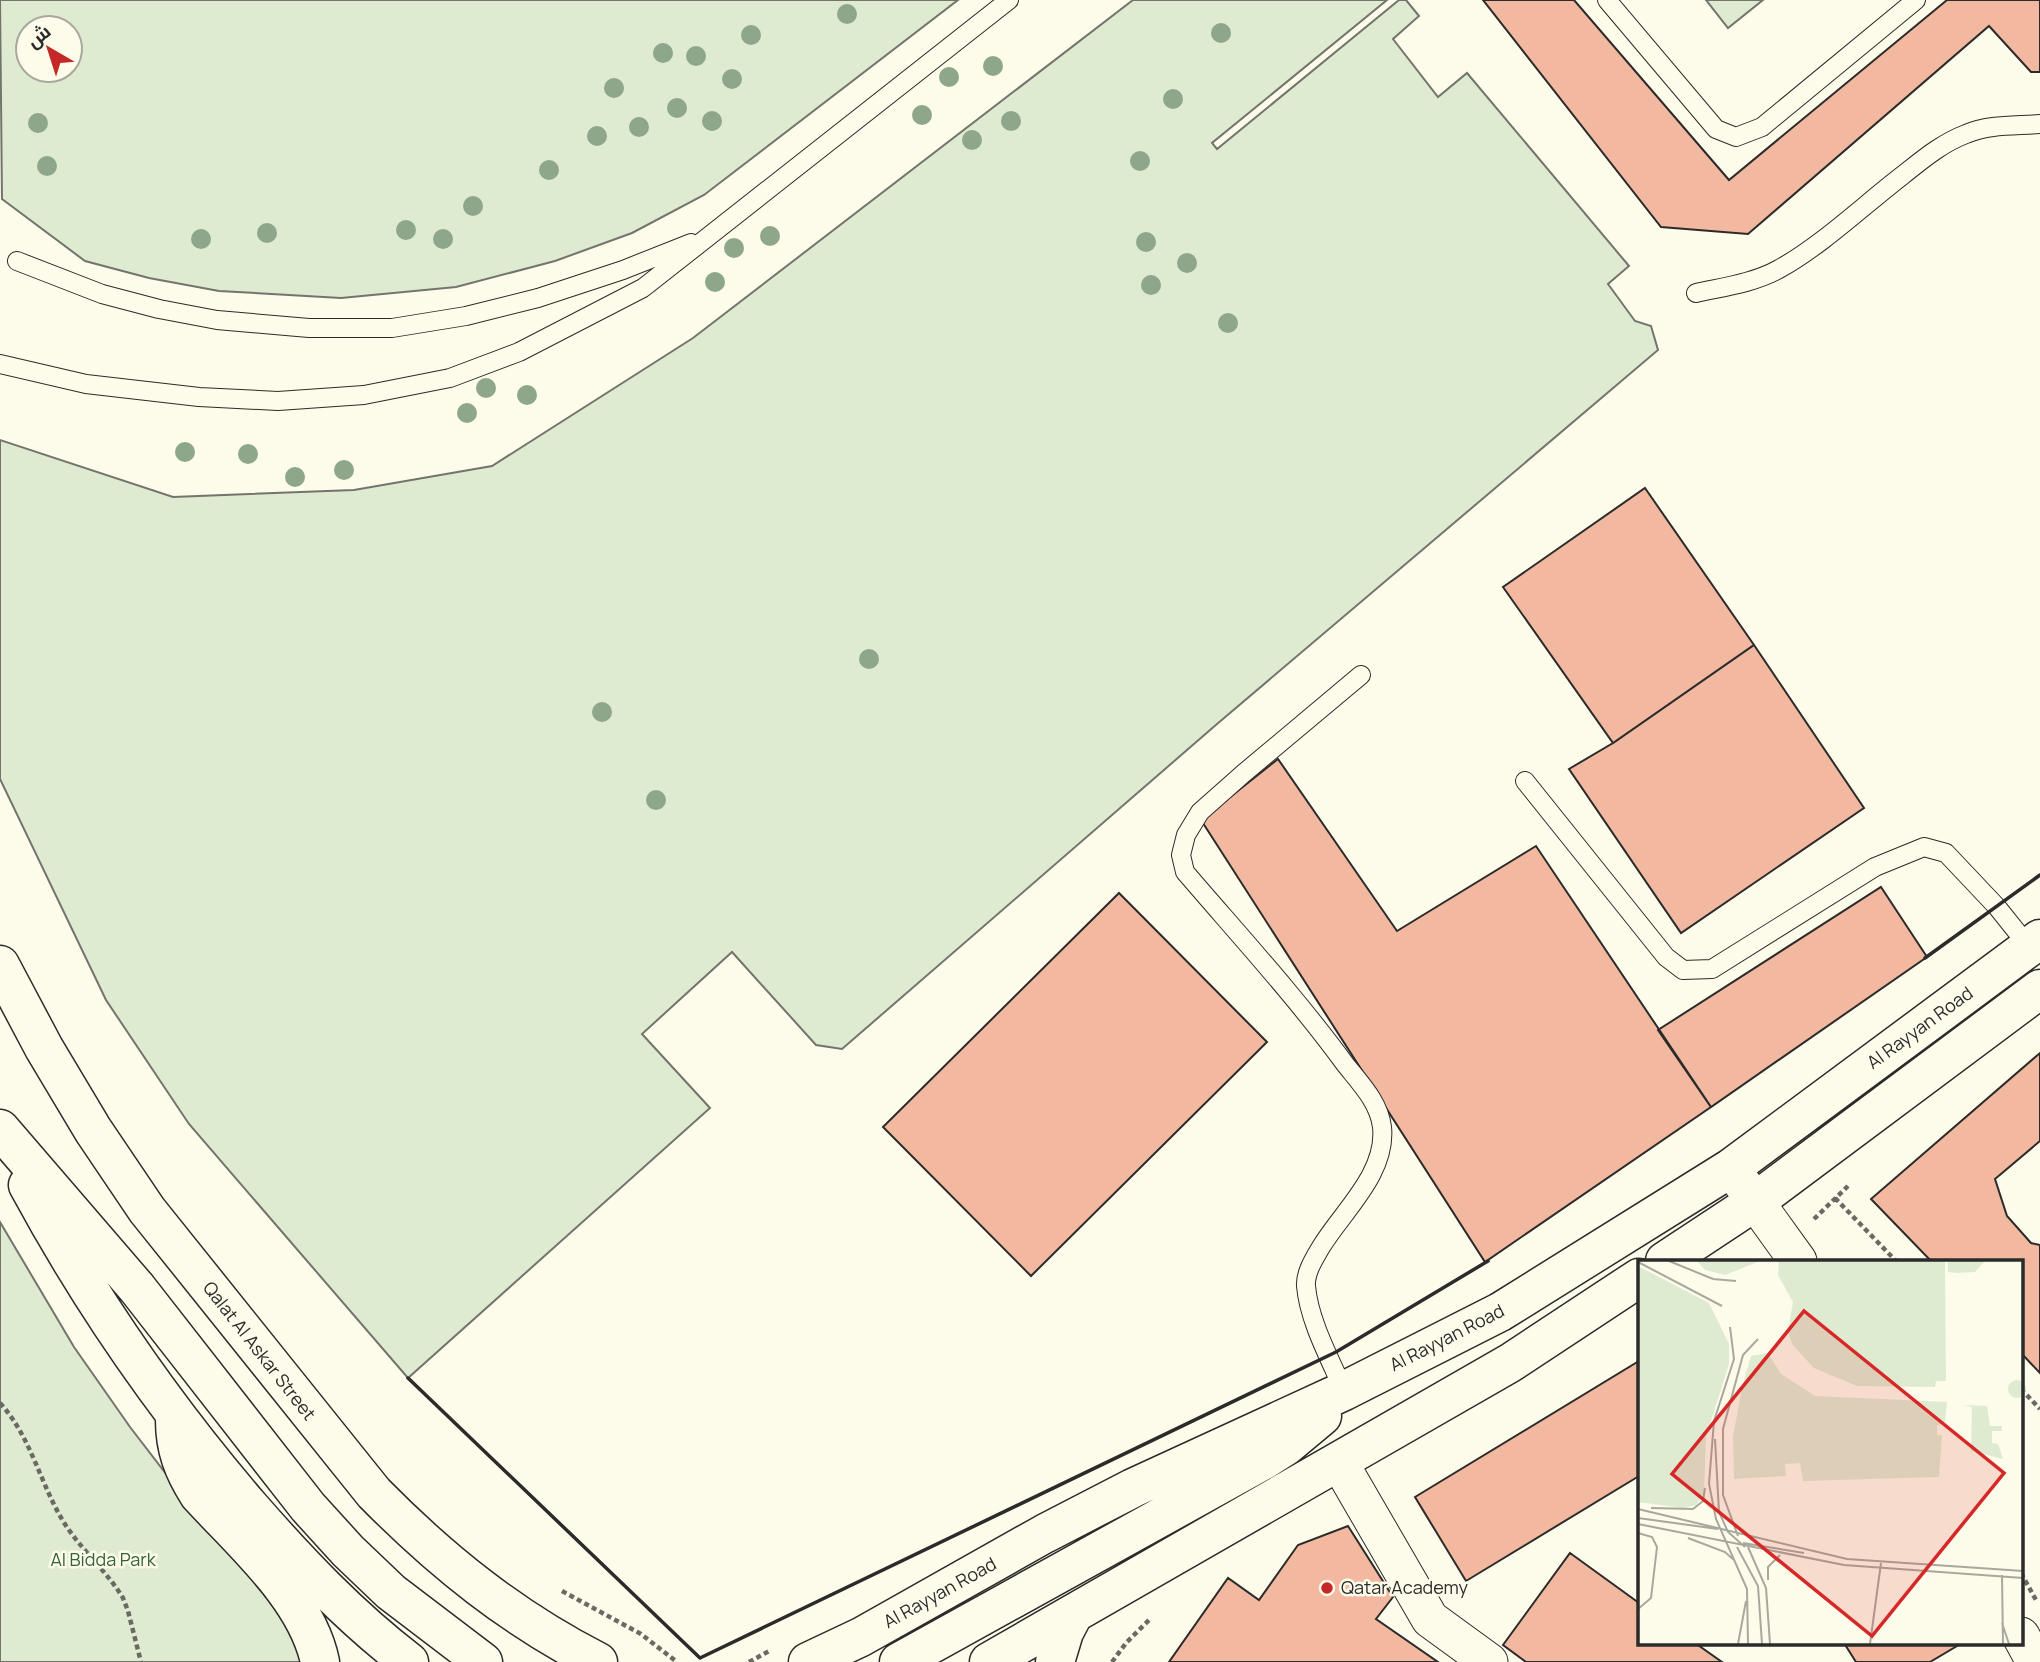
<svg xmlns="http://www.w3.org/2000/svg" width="2040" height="1662" font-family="Manrope,Cairo,sans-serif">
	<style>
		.green { fill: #deebd1; stroke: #74746e; stroke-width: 2; fill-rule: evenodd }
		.building { fill: #f2b8a0; stroke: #2b2b2b; stroke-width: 2 }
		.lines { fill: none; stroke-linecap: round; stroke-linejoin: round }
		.lane-casing { stroke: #2b2b2b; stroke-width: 20 }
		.street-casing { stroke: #2b2b2b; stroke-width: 39 }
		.primary-casing { stroke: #2b2b2b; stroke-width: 41 }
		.path { stroke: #6a6964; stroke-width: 4.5; stroke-dasharray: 5 3.5; stroke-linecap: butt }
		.lane { stroke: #fdfbea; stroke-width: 18 }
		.street { stroke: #fdfbea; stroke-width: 37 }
		.primary { stroke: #fdfbea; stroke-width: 38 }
		.wall { stroke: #2b2b2b; stroke-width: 3.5 }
		.tree { fill: #8ea78a }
		.poi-dot { fill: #c62828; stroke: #fdfbea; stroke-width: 2.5 }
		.labels { text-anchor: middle; stroke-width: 5; stroke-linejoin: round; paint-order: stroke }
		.street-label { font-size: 18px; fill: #2b2b2b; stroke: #fdfbea }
		.park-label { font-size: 18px; fill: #34623c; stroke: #fdfbea }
		.poi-label { font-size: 18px; fill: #2b2b2b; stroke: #fdfbea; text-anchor: start }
		.inset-road { fill: none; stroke: #a9a89e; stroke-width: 2 }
		.view { fill: #d62828; fill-opacity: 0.15; stroke: #d62828; stroke-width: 3.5 }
		.inset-edge { fill: none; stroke: #2b2b2b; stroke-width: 3.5 }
	</style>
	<rect width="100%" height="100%" fill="#fdfbea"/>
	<path class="green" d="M0,0h958l-254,195 -72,38 -77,28 -99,26 -115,11 -122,-7 -70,-13 -64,-17 -83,-62zM70,28v42h-42v-42z
		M1133,0h254l-175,143 5,6 182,-149h7l13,16 -26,23 45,58 29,-24 162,193 -21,18 27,37 16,5 7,24 -441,374 -375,325 -26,-4 -84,-93 -90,82 68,74 -302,270 -219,-254 -83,-124 -106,-221v-339l173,57 181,-7 138,-24 201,-128z
		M1706,0h57l-35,28z
		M0,1222l74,125 56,80 60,78 85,92 30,65h-305z"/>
	<path class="building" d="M1483,0h91l155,180 218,-180h93v72h-9l-42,-46 -241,208 -87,-7z
		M1645,488l109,157 -141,98 -110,-156z
		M1754,645l110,163 -183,125 -112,-164 44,-26z
		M1278,759l119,172 139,-85 175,261 -226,155 -284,-442z
		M1881,887l46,70 -216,150 -53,-77z
		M1119,893l148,149 -236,234 -148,-149z
		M2040,1053v88l-45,38 12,37 24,27 9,2v128l-19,-20v-92h-90l-60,-62z
		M1639,1361v115l-173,105 -51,-84z
		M1348,1526l45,71 -17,22 62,43h-269l59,-84 31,22 39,-55z
		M1570,1553l69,50v40h56l27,19h-196l-23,-17z
		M1844,1643h118l-32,19h-74z"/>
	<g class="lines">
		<g class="lane-casing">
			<path id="lane" d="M1607,0l109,129 20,8 26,-10 154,-127
				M17,261l85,33 57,15 58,11 92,8h83l74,-12 72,-18 85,-28 68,-27
				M1696,293c27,-6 58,-10 83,-24 42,-23 85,-64 124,-94 19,-15 39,-32 63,-41 23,-10 49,-8 74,-10
				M0,364l86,20 113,13 79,4 86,-6 86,-17 69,-26 124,-64 366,-288
				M1525,781l141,176 17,13 29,-1 163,-102 49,-20 22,6 51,54 32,40
				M1344,1391c-14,-32 -35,-70 -38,-105 -1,-13 8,-27 15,-39 22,-36 66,-74 61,-120 -3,-25 -22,-44 -37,-63 -49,-67 -106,-129 -160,-192l-4,-17 5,-20 14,-23 44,-39 117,-98"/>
		</g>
		<g class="street-casing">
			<path id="street" d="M1731,1168l67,93
				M1339,1462l91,157 59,43
				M2021,1636l14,26"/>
		</g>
		<g class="primary-casing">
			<path id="primary" d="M0,965l44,83 49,82 54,80 227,283c68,69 138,125 224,169
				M0,1129l137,159 171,219 40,44 43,41 92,70
				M28,1185c62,115 137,223 222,322 49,56 100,110 159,155
				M1665,1261l91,-60 284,-212
				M175,1420c0,29 8,50 24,75 44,48 108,103 121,167
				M808,1662l53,-25 183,-103 89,-46 211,-97 156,-79 231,-144 309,-229
				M899,1662l365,-202 22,-14 36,-30
				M989,1662l521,-299 129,-85
				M1055,1662l9,-30 9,-17"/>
		</g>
		<path class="path" d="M1835,1198l61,63
			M1814,1219l34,-33
			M2021,1389l19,20
			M0,1403c31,34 40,80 63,118 17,28 43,49 60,77l5,13 13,51
			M2021,1573l15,27
			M562,1591l79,43 36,28
			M749,1662l22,-12
			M1112,1662l14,-19 25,-25"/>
		<use href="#lane" class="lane"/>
		<use href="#street" class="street"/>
		<use href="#primary" class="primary"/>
		<path class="wall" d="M1925,958l115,-83
			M408,1378l292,280 636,-306 152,-91"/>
	</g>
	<g class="tree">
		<circle cx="847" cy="14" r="10"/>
		<circle cx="1221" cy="33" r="10"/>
		<circle cx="751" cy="35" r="10"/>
		<circle cx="663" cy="53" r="10"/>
		<circle cx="696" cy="56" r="10"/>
		<circle cx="993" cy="66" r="10"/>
		<circle cx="949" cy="77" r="10"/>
		<circle cx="732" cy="79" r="10"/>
		<circle cx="614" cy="88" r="10"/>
		<circle cx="1173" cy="99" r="10"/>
		<circle cx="677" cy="108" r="10"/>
		<circle cx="922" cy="115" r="10"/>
		<circle cx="712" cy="121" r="10"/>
		<circle cx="1011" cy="121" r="10"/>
		<circle cx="38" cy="123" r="10"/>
		<circle cx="639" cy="127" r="10"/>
		<circle cx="597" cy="136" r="10"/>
		<circle cx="972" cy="140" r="10"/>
		<circle cx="1140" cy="161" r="10"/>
		<circle cx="47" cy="166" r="10"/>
		<circle cx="549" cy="170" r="10"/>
		<circle cx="473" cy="206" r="10"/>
		<circle cx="406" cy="230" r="10"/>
		<circle cx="267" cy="233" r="10"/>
		<circle cx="770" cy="236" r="10"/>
		<circle cx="201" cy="239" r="10"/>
		<circle cx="443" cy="239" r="10"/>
		<circle cx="1146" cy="242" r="10"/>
		<circle cx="734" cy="248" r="10"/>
		<circle cx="1187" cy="263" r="10"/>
		<circle cx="715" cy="282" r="10"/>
		<circle cx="1151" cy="285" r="10"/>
		<circle cx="1228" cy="323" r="10"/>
		<circle cx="486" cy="388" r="10"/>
		<circle cx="527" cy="395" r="10"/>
		<circle cx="467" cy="413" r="10"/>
		<circle cx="185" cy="452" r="10"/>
		<circle cx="248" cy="454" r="10"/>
		<circle cx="344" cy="470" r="10"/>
		<circle cx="295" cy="477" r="10"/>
		<circle cx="869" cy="659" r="10"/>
		<circle cx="602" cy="712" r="10"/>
		<circle cx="656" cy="800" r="10"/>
	</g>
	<circle class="poi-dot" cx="1327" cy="1588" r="7"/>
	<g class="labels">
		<g class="street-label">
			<text transform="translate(1920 1028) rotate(-36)" y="6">Al Rayyan Road</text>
			<text transform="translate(1447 1338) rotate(-27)" y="6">Al Rayyan Road</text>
			<text transform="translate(259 1351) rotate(52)" y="6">Qalat Al Askar Street</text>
			<text transform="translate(940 1593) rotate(-29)" y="6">Al Rayyan Road</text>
		</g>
		<g class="park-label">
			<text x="103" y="1566">Al Bidda Park</text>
		</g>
		<g class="poi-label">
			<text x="1341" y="1594">Qatar Academy</text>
		</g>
	</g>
	<g transform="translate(1638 1260)">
		<rect width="385" height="385" fill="#fdfbea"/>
		<path d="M59,1h63l-35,14 -20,-5zM141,1h166l1,120h-10l-1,6 -78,-1 -43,-18 -22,-24 -4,-13 5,-29 -15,-27zM310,1h49h-12l-10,11 -18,1 -9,-1zM0,6l71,37 20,41v20l-23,73 -2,56 -8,12 -13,3 -45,-6zM130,93l13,21 34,22 132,6 -2,19 -8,5v9h5l-3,42 -136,4 -3,-18 -15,1 1,12 -52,3 -1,-43 10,-52 8,-28zM370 129a9 9 0 1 1 18 0a9 9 0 1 1-18 0ZM326,145l23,1 3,20h12v5h-10v12l6,1 5,15 -32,-8 1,-44z" fill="#deebd1"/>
		<path class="inset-road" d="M31,1l44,18 23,2M0,2l84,44M92,67l4,32 -20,62 -5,63 7,35 31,70 1,55M77,179l4,73 9,20 17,15M13,248l42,1 10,-8 2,-13M0,249l209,50 176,12M0,258l80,11M0,264l206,41 179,13M0,273l14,4 5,10 -6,51 -13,11M100,276l-15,-41v-66l20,-74 15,-16M50,278l37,14 9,8M105,283l61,10M99,287l21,39 4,58M110,287l18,41 4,56M364,315l1,69M130,320v-13l12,-12M364,363l7,21M100,384l8,-43M232,384l11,-81"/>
		<path class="view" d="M166,51l200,162 -132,163 -200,-162z"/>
		<rect width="385" height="385" class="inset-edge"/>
	</g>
	<g transform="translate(49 49) rotate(321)"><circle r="33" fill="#fdfbea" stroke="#a9a89e" stroke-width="2"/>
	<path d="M0-5L12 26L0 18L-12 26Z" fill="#c62828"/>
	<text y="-10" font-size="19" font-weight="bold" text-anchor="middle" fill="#2b2b2b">ش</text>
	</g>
</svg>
